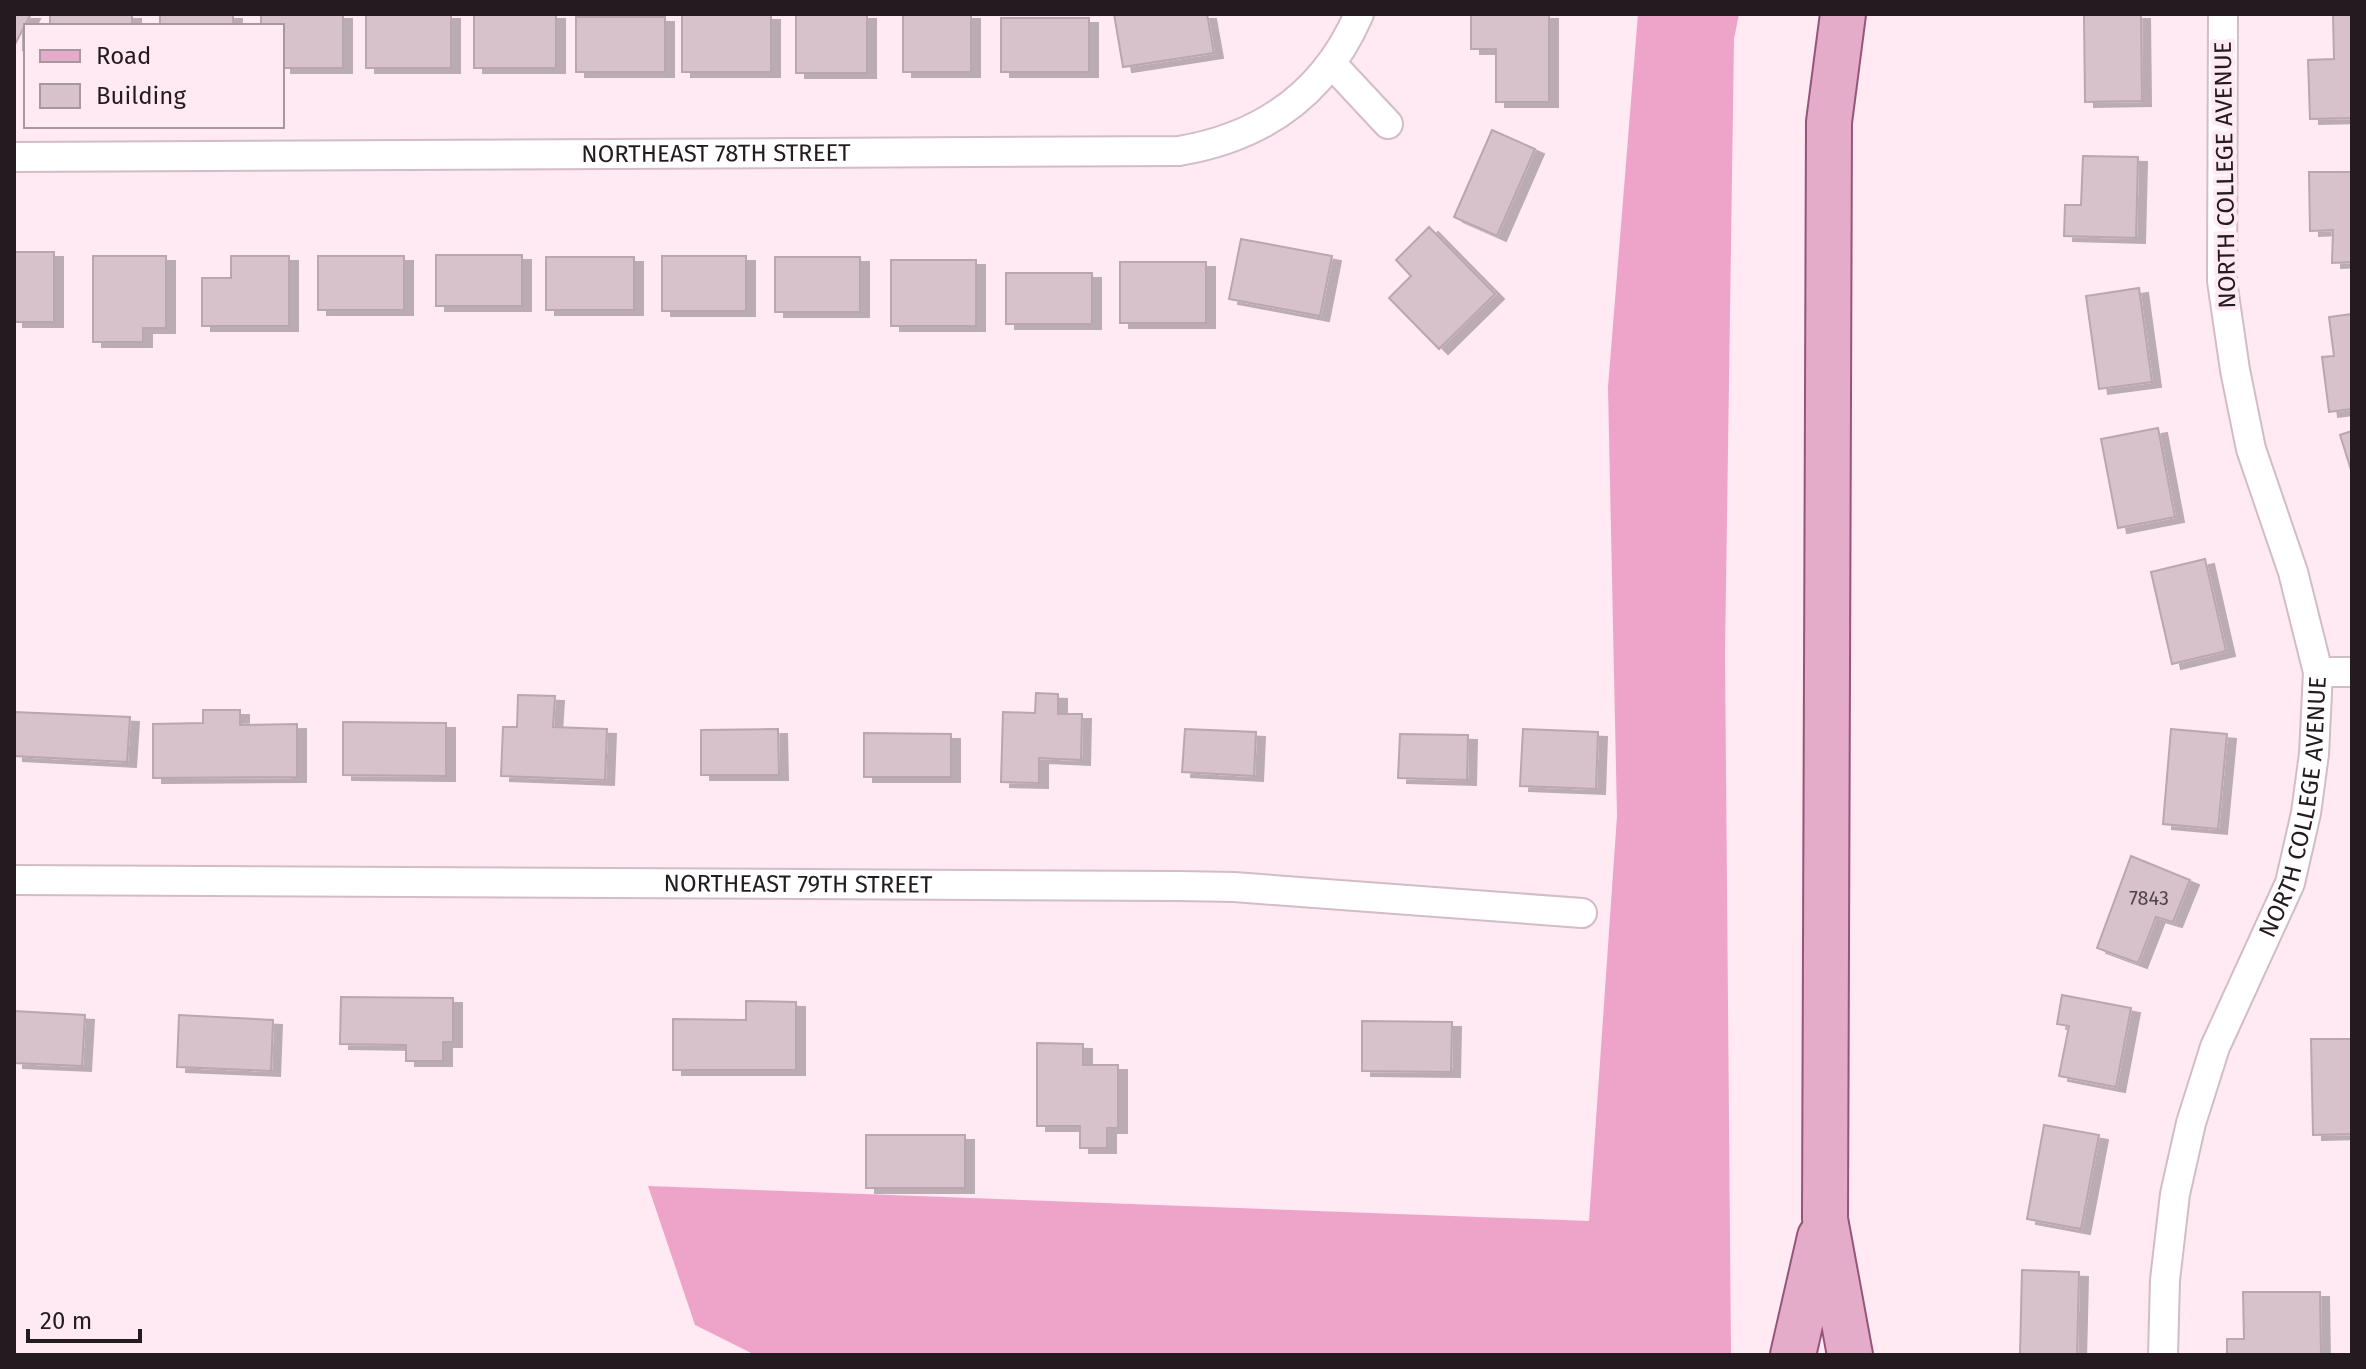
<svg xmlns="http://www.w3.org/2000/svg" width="2366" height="1369" font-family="'Fira Sans',sans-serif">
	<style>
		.forest { fill: #eea4c9 }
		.building { fill: #d7c2cc; stroke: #baa6af; stroke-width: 2; filter: url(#shadow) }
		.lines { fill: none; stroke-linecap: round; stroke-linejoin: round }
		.minor-casing { stroke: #d2bcc6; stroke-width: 32 }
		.primary-casing { stroke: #955577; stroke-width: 48 }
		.minor { stroke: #fff; stroke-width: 28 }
		.primary { stroke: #e5acca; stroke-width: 44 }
		.labels { text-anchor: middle; stroke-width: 8; stroke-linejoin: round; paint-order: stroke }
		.number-label { font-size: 20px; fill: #50454a }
		.street-label { font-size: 24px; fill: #231b1f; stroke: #ffe9f3 }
	</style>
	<defs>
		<filter id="shadow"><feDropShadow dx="9" dy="5" stdDeviation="0" flood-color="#0004"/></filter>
	</defs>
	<rect width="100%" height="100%" fill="#ffe9f3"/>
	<path class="forest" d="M1638,14h101l-5,25 -9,615 6,701h-976l-60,-30 -47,-139 941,35 28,-405 -9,-429z"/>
	<path class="building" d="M14,14h17l-17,32z
		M50,14h82v12h-82z
		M160,14h73v12h-73z
		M261,14h82v54h-61v-42h-21z
		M366,14h85v54h-85z
		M474,14h82v54h-82z
		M796,14h71v59h-71z
		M903,14h68v58h-68z
		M1114,14h93l7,39 -91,14z
		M1471,14h78v88h-53v-53h-25z
		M2084,14h57l1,87 -57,1z
		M2333,14h19v104l-42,1 -2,-59 26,-1z
		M682,15h89v57h-89z
		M576,17h89v55h-89z
		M1001,18h88v54h-88z
		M1492,130l43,19 -38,87 -43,-19z
		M2083,156l55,1 -2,81 -72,-2 1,-31h16z
		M2309,172h43v90l-20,1 1,-33 -23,1z
		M1429,227l66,67 -56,55 -50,-51 22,-22 -15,-16z
		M1241,239l91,17 -12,60 -91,-17z
		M14,252h40v70h-40z
		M436,255h86v51h-86z
		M93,256h73v72h-23v14h-50z
		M231,256h58v70h-87v-48h29z
		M318,256h86v54h-86z
		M662,256h84v55h-84z
		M546,257h88v53h-88z
		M775,257h85v55h-85z
		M891,260h85v66h-85z
		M1120,262h86v61h-86z
		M1006,273h86v51h-86z
		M2139,288l13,94 -53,7 -13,-93z
		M2352,314v95l-23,3 -7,-55 12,-1 -5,-39z
		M2158,428l17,89 -57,11 -17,-89z
		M2352,431v42l-12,-38z
		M2205,559l21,92 -54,13 -21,-92z
		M1036,693l22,1v20h24l-1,46 -42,-2v25l-38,-1 2,-70 32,1z
		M518,695l37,1 -2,31 54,2 -2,51 -104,-4 2,-49h14z
		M203,710h37v15l57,-1v53l-144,1v-54l50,-1z
		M14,712l116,5 -3,45 -113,-6z
		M343,722l103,1v53l-103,-1z
		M778,729l1,46h-78v-45z
		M1185,729l71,3 -2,44 -72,-4z
		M1523,729l75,3 -2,57 -76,-3z
		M2171,729l56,5 -9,95 -55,-5z
		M864,733l87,1v43h-87z
		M1400,734l68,1 -1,45 -69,-2z
		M2131,856l59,24 -17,42 -17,-5 -18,46 -41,-15z
		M2062,995l69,13 -15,79 -57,-11 10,-50 -12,-2z
		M341,997l112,1v44h-10v19h-37v-16l-66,-1z
		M746,1001l50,1v68h-123v-51l73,1z
		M14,1011l71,4 -3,51 -68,-3z
		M179,1015l94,5 -2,51 -94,-4z
		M1362,1021l90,1 -1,50 -89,-1z
		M2311,1039h40l1,95 -39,1z
		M1037,1043l46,1v21h35v63h-11v20h-27v-22h-43z
		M2044,1125l55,10 -18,94 -54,-10z
		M866,1135h99v53h-99z
		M2022,1270l57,2 -2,83h-57z
		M2243,1292h77l1,63h-94v-16h17z"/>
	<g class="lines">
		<g class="minor-casing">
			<g id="minor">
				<path d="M1332,64l56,60"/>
				<path id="s1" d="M14,157l1165,-6c84,-14 146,-58 180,-137"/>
				<path d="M2318,672h34"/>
				<path id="s2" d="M14,880l1164,6 56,1 348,26"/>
				<path id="s3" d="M2163,1355l2,-75 10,-86 16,-71 24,-76 75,-164 16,-70 8,-59 4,-82 -25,-100 -42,-123 -16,-79 -13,-89 1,-267"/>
			</g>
		</g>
		<g class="primary-casing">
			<path id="primary" d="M1843,14l-14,108 -4,1097 25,136
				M1793,1355l27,-118"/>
		</g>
		<use href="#minor" class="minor"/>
		<use href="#primary" class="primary"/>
	</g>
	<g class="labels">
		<g class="number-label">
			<text x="2149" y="905">7843</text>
		</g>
		<g class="street-label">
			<text dy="8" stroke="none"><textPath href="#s1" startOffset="702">NORTHEAST 78TH STREET</textPath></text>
			<text transform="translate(2225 175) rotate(-91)" y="8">NORTH COLLEGE AVENUE</text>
			<text dy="8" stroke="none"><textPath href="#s3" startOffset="570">NORTH COLLEGE AVENUE</textPath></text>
			<text dy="8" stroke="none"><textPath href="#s2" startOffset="784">NORTHEAST 79TH STREET</textPath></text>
		</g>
	</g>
	<rect width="2366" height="1369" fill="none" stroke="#231b1f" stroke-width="32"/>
	<rect x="24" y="24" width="260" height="104" fill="#ffe9f3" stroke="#a7979e" stroke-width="2"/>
	<rect x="40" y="50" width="40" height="12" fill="#e5acca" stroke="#a7979e" stroke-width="2"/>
	<text x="96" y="64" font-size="24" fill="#231b1f">Road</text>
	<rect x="40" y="84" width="40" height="24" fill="#d7c2cc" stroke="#a7979e" stroke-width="2"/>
	<text x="96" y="104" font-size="24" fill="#231b1f">Building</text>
	<path d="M28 1329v12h112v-12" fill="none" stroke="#231b1f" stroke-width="4"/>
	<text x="40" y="1329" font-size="24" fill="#231b1f" stroke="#ffe9f3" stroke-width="6" paint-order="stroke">20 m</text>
</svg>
